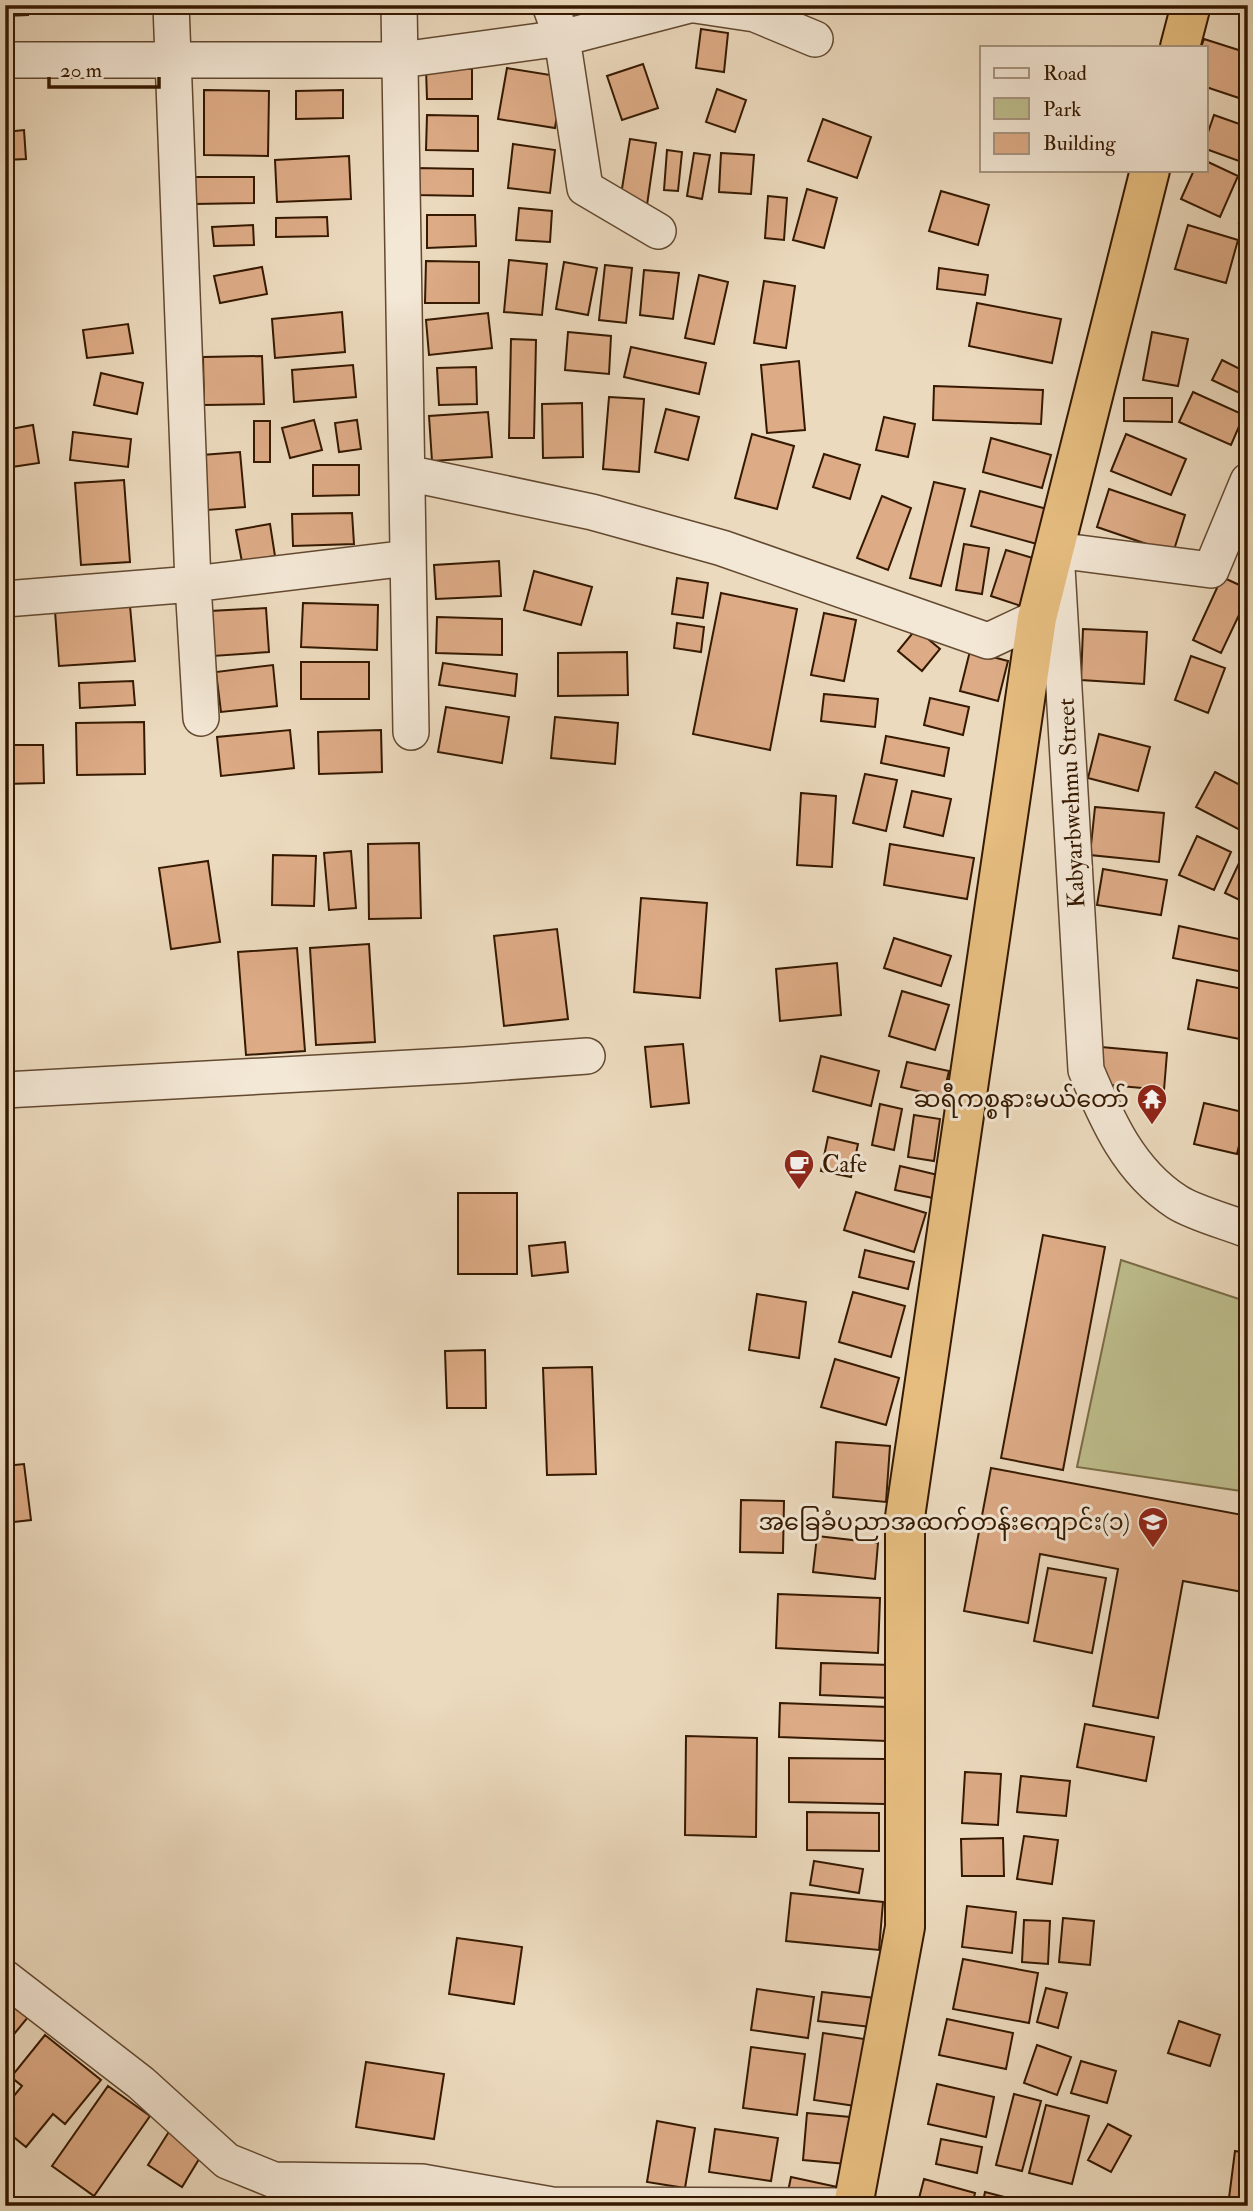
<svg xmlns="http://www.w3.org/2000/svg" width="1253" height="2211" font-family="'IM FELL Double Pica','Noto Sans Myanmar',serif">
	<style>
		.green { fill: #bebe8d; stroke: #7a6c46; stroke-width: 2 }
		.building { fill: #ddab86; stroke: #351900; stroke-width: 2 }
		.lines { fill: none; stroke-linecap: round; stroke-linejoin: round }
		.minor-casing { stroke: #634930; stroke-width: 38 }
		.trunk-casing { stroke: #351900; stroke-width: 42 }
		.minor { stroke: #f3e7d5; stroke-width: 35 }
		.trunk { stroke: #e6bd7f; stroke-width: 38 }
		.labels { text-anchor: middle; stroke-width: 6; stroke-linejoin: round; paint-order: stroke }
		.street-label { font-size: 24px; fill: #351900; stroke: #f3e7d5 }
		.poi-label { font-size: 24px; fill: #351900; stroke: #f3e7d5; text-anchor: end }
	</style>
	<rect width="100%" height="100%" fill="#ecdabe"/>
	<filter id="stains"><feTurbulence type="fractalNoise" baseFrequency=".00286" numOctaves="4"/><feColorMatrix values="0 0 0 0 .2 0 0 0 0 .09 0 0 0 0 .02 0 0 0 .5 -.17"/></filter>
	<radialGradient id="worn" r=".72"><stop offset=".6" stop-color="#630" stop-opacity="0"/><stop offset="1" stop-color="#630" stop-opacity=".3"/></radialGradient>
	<path class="green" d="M1121,1260l127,42v190l-171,-25z"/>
	<path class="building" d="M5,5h22l1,10 -23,1z
		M37,5h60v1h-60z
		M701,29l27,4 -4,39 -28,-4z
		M1204,39l44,14v48l-42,-14v-40h-5z
		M643,64l15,44 -36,12 -15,-44z
		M507,68l56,9 -8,51 -57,-9z
		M426,69h46v30h-45z
		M5,72h3l3,33h-6z
		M717,89l29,11 -11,32 -29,-10z
		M204,90l65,1 -1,65 -64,-1z
		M343,90v28l-47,1v-28z
		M427,115l51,1v35l-52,-1z
		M1214,115l34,12v9l-9,25 -33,-12v-11z
		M823,119l48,18 -14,41 -49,-17z
		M24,130l2,29 -21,1v-28z
		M630,139l26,4 -9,62 -27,-4z
		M513,144l42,6 -5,43 -42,-5z
		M667,150l15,2 -4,39 -14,-1z
		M694,153l16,2 -8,44 -15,-3z
		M721,153l33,2 -3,39 -32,-2z
		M349,156l2,43 -74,3 -2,-42z
		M1206,161l32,15 -18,41 -39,-18 13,-29h12z
		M415,168l58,1v27l-58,-1z
		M194,177h60v26l-60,1z
		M807,189l30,9 -13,50 -31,-8z
		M941,191l48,14 -11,40 -49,-14z
		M768,196l19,2 -3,42 -19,-2z
		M1248,198v27l-9,-2z
		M519,208l33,3 -2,31 -34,-2z
		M427,215h48l1,31 -49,2z
		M327,217l1,19 -52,1v-19z
		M253,225l1,20 -40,1 -2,-19z
		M1188,225l50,15 -12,43 -51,-14z
		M509,260l38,4 -5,51 -38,-3z
		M426,261l53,1v41h-54z
		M564,262l33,6 -9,47 -32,-6z
		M605,265l27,3 -6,55 -27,-3z
		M262,267l5,27 -47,9 -6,-27z
		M939,268l49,7 -3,20 -48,-6z
		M644,270l35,3 -6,46 -33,-4z
		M699,275l29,7 -14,62 -29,-6z
		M764,281l31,5 -9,62 -32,-5z
		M977,303l84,16 -9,44 -83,-17z
		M342,312l3,40 -70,6 -3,-39z
		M488,313l4,35 -63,7 -3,-35z
		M128,324l5,29 -46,5 -4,-28z
		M568,332l43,4 -2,38 -44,-4z
		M1152,332l36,7 -10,47 -35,-6z
		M511,339l25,1 -2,98h-25z
		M631,347l75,16 -7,31 -75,-17z
		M262,356l2,48 -60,1 -1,-48z
		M1222,360l26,13v24l-36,-17z
		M799,361l6,69 -38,3 -6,-68z
		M353,365l3,32 -62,5 -2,-32z
		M476,367l1,37 -38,1 -2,-37z
		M101,373l42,10 -6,31 -43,-9z
		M934,386l109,4 -2,34 -108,-4z
		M1193,392l51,23 -13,30 -52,-23z
		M609,397l35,2 -5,73 -36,-3z
		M1124,398h48v24l-48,-1z
		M582,403l1,54 -40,1 -1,-54z
		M666,409l33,8 -11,43 -33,-8z
		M488,412l4,45 -60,4 -3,-45z
		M884,417l31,7 -7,33 -32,-7z
		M314,420l8,30 -32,8 -8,-30z
		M357,420l4,29 -22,3 -4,-29z
		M254,421h16v41h-16z
		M33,425l6,38 -34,5v-38z
		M73,432l58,7 -3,28 -58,-7z
		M752,434l42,12 -17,63 -42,-11z
		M1126,434l60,25 -15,36 -60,-24z
		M991,438l60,17 -9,33 -59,-16z
		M240,452l5,55 -38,3 -5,-55z
		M824,454l36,11 -10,34 -37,-12z
		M313,465h46v30l-46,1z
		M124,480l6,82 -49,3 -6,-82z
		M934,482l31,7 -24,97 -31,-8z
		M1109,489l76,26 -12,38 -76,-26z
		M980,491l67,18 -10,35 -66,-18z
		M882,496l29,12 -23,62 -31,-12z
		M352,513l2,31 -61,2 -1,-32z
		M270,524l5,32 -33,6 -6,-32z
		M964,544l25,4 -7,46 -26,-4z
		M1006,550l30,9 -15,47 -30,-10z
		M499,561l2,35 -65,3 -2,-34z
		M534,571l58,16 -11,38 -57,-15z
		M1222,577l26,12v7l-27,57 -28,-13z
		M677,578l31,5 -5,35 -31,-4z
		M721,593l76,16 -27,141 -77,-16z
		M303,603l75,2 -1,45 -76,-3z
		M130,606l5,55 -76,5 -4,-55z
		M266,608l3,44 -56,4 -3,-45z
		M824,613l32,7 -12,61 -33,-6z
		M437,617l65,2v36l-66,-2z
		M677,623l27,4 -3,25 -27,-4z
		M916,629l24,20 -18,22 -24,-20z
		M1083,629l64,3 -3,52 -63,-4z
		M970,651l38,10 -10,40 -38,-10z
		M627,652l1,43 -70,1v-43z
		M1191,656l34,12 -17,45 -33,-13z
		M301,662h68v37h-68z
		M443,663l74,11 -2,22 -76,-11z
		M273,665l4,41 -56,6 -5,-40z
		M133,681l2,24 -55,3 -1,-25z
		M824,694l54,5 -3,28 -54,-6z
		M930,698l39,9 -6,28 -39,-10z
		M446,707l63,10 -7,46 -64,-11z
		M555,717l63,6 -3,41 -64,-6z
		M144,722l1,52 -68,1 -1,-52z
		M290,730l4,38 -73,8 -4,-39z
		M381,730l1,42 -63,2 -1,-42z
		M1099,734l51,13 -12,44 -50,-13z
		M886,736l63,12 -5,28 -63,-13z
		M5,745h38l1,38 -39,1z
		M1215,772l33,17v26l-8,15 -44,-23z
		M865,774l32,6 -11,51 -33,-8z
		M912,791l39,8 -8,37 -39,-9z
		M801,793l35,3 -4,71 -35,-2z
		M1095,807l69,6 -5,49 -69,-7z
		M1197,836l34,16 -17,38 -35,-15z
		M419,843l2,75 -52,1 -1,-75z
		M890,844l84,14 -7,41 -83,-14z
		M351,851l5,57 -27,2 -5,-57z
		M273,855l43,1 -2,50 -42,-1z
		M208,861l12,81 -49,7 -12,-81z
		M1239,863l9,4v37l-23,-11z
		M1103,869l64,11 -6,35 -64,-10z
		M641,898l66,5 -7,95 -66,-6z
		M1179,926l69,15v32l-75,-15z
		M557,929l11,90 -64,7 -10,-90z
		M894,938l57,18 -10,30 -57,-18z
		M369,944l6,98 -59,3 -6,-97z
		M297,948l8,103 -59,4 -8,-103z
		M837,963l4,52 -61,6 -4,-52z
		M1197,980l51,10 -8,49 -52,-10z
		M902,991l47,14 -14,45 -46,-14z
		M683,1044l6,59 -38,4 -6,-60z
		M1101,1047l66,6 -3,37 -66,-6z
		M821,1056l58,15 -8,35 -58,-15z
		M907,1062l42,9 -6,26 -42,-10z
		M1204,1103l43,10 -10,41 -43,-10z
		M880,1104l22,5 -8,41 -22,-5z
		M914,1115l26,4 -6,42 -26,-4z
		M828,1137l30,7 -7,33 -30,-6z
		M900,1166l38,9 -5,23 -38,-8z
		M856,1192l70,21 -12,39 -70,-22z
		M458,1193h59v81h-59z
		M1043,1235l62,12 -42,223 -62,-12z
		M565,1242l3,30 -36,4 -3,-30z
		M865,1250l49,12 -6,27 -49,-12z
		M853,1292l52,14 -14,51 -52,-15z
		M757,1294l49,8 -7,56 -50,-8z
		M485,1350l1,58h-39l-2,-57z
		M835,1359l64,19 -13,47 -65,-18z
		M592,1367l4,107 -49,1 -4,-107z
		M836,1442l54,4 -4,56 -53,-5z
		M24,1464l7,56 -26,3v-57z
		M991,1468l257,48v77l-65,-12 -25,137 -65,-12 25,-137 -78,-15 -12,69 -64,-12z
		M741,1500l43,1 -1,52 -43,-1z
		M817,1536l61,7 -3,36 -62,-7z
		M1048,1568l58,10 -14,75 -58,-12z
		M778,1594l102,4 -2,55 -102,-5z
		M1248,1625v40l-7,-1z
		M821,1663l71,2 -2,33 -70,-3z
		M780,1703l108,4 -1,34 -108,-4z
		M1085,1724l69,13 -8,44 -69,-14z
		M686,1736l71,2 -1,99 -71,-2z
		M789,1758l97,1 -1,45 -96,-2z
		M965,1772l36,2 -3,51 -36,-2z
		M1021,1776l49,5 -4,35 -49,-4z
		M807,1812l72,1v38l-72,-1z
		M1024,1836l34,4 -6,44 -35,-5z
		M1003,1838l1,38h-42l-1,-37z
		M814,1861l49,8 -4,24 -49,-8z
		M791,1893l92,9 -4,48 -93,-9z
		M967,1906l49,6 -4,41 -50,-6z
		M1063,1918l31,3 -4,44 -31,-3z
		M1024,1920l26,1 -2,43 -26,-2z
		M457,1938l65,9 -8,57 -65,-10z
		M963,1959l75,14 -9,50 -76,-14z
		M1046,1988l21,5 -9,35 -21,-6z
		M757,1989l57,8 -6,41 -57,-8z
		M822,1992l62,7 -4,29 -62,-7z
		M5,1997l24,19 -24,29z
		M947,2019l66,14 -7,36 -67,-14z
		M1179,2021l41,14 -10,31 -42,-13z
		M823,2033l55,8 -9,67 -55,-8z
		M45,2035l56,45 -36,44 -12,-10 -27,33 -21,-17v-23l17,-21 -11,-9z
		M1037,2045l34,12 -14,38 -33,-12z
		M751,2047l54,7 -8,61 -54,-7z
		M1081,2061l35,10 -9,32 -36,-10z
		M366,2062l78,12 -10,65 -78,-12z
		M937,2084l57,13 -8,40 -58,-13z
		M108,2086l42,30 -56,80 -42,-30z
		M1014,2094l27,7 -19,70 -26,-6z
		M1046,2105l43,11 -17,68 -43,-11z
		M807,2113l54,5 -4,47 -54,-5z
		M1248,2115v24h-4z
		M657,2121l38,7 -10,60 -38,-6z
		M1108,2124l23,12 -20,36 -23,-12z
		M715,2129l63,9 -7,43 -62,-9z
		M170,2130l34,21 -22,36 -34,-22z
		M941,2139l41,8 -5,26 -41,-9z
		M1235,2151l13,2v53h-20z
		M791,2177l60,13 -66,16z
		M924,2179l51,14 -3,13h-55z
		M985,2192l35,9 -1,5h-37z"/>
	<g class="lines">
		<g class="minor-casing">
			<path id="minor" d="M171,5l22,579 8,134
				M399,5l12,727
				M550,5l12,33 23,150 73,43
				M695,5l60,9 60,25
				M5,60h396l161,-22 127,-33
				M407,473l185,39 130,36 266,93 49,-23
				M1248,481l-37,89 -155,-20 30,520c21,50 43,101 91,132 17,11 51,20 71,28
				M5,599l188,-15 215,-26
				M5,1090l460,-25 122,-9
				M5,1978l136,105 86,78 47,19 148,2 130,23 301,1"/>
		</g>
		<g class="trunk-casing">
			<path id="trunk" d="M1180,47l11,-42
				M853,2206l52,-279v-410l132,-899 113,-448"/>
		</g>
		<use href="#minor" class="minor"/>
		<use href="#trunk" class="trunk"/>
	</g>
	<defs>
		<g id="temple-pin" transform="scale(1.575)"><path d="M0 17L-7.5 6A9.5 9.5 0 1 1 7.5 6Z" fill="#8f2418" stroke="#f3e7d5"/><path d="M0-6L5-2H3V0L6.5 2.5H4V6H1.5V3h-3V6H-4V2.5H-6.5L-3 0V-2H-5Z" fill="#fff"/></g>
		<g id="cafe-pin" transform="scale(1.575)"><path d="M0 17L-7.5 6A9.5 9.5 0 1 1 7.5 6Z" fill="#8f2418" stroke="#f3e7d5"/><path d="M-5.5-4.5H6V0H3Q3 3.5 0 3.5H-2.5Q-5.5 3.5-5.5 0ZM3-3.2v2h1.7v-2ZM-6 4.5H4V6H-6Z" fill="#fff"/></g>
		<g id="school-pin" transform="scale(1.575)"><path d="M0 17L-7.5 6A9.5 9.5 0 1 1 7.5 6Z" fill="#8f2418" stroke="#f3e7d5"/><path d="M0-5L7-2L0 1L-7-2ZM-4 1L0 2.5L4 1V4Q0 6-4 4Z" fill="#fff"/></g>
	</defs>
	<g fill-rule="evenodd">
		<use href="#temple-pin" x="1152" y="1099"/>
		<use href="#cafe-pin" x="799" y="1164"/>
		<use href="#school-pin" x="1153" y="1522"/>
	</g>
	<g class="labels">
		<g class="street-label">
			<text transform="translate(1071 803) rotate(-93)" y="8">Kabyarbwehmu Street</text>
		</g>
		<g class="poi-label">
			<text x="1129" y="1107">ဆရီကစ္စနားမယ်တော်</text>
			<text x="822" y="1172" text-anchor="start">Cafe</text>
			<text x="1130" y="1530">အခြေခံပညာအထက်တန်းကျောင်း(၁)</text>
		</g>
	</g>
	<rect width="1253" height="2211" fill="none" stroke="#ecdabe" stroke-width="28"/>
	<rect x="7" y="7" width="1239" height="2197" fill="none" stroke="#351900" stroke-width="3.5"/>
	<rect x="14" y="14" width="1225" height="2183" fill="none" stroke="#351900" stroke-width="2"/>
	<rect x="980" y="46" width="228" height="126" fill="#f3e7d5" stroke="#a79580" stroke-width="2"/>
	<rect x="994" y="68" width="35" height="10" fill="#f3e7d5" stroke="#a79580" stroke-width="2"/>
	<text x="1043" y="80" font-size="21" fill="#351900">Road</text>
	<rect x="994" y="98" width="35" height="21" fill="#bebe8d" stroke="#a79580" stroke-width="2"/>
	<text x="1043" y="116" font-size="21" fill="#351900">Park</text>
	<rect x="994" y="133" width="35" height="21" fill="#ddab86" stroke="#a79580" stroke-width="2"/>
	<text x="1043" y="150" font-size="21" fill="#351900">Building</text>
	<path d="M49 77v10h110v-10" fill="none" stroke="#351900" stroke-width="3.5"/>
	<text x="60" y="77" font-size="21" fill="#351900" stroke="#f3e7d5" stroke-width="5" paint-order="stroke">20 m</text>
	<rect width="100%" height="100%" filter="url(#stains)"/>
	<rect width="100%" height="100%" fill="url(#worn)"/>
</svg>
